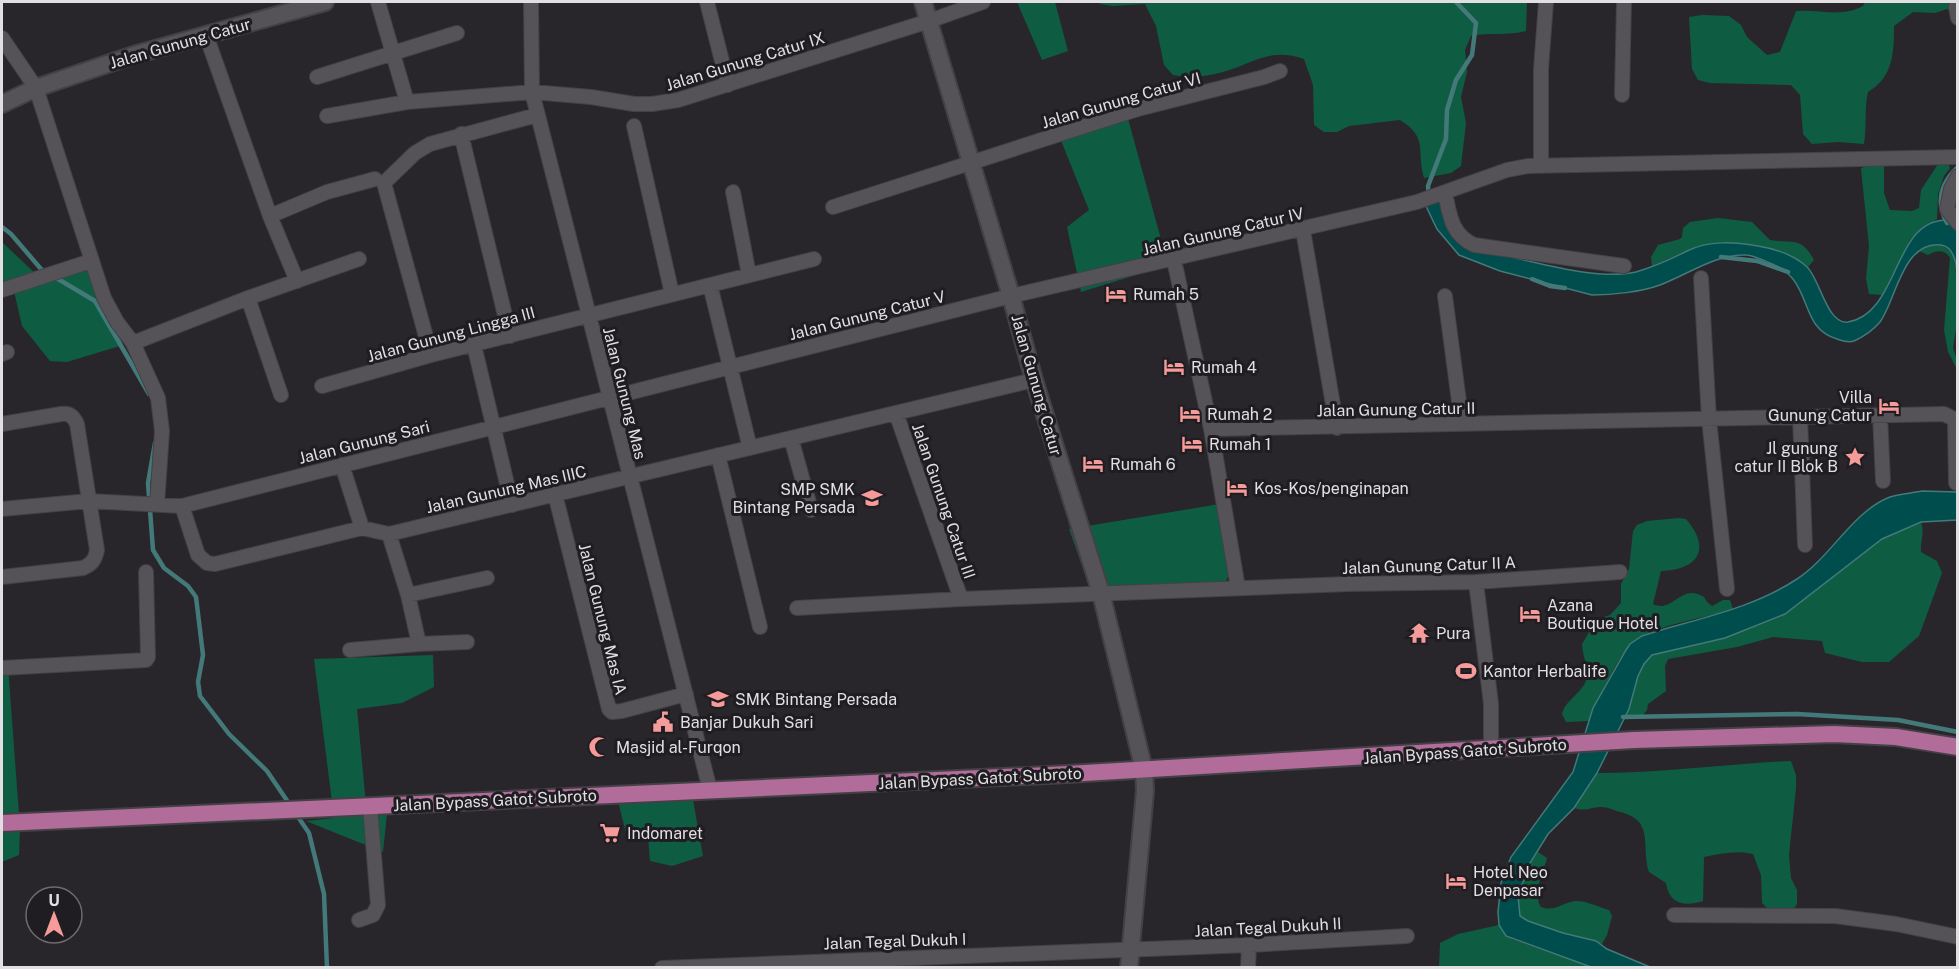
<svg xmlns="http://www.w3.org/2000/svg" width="1959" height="969" font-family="'Public Sans',sans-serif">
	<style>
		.green { fill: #0e5d42 }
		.water { fill: #004d4e; stroke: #44797a; stroke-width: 1.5 }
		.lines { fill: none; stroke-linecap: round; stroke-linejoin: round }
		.stream { stroke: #44797a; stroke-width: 4.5 }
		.minor-casing { stroke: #434145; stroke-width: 16 }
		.tertiary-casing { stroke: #434145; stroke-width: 20 }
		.primary-casing { stroke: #434145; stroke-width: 20 }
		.minor { stroke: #565358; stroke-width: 14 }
		.tertiary { stroke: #565358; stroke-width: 16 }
		.primary { stroke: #b16c99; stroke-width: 16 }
		.labels { text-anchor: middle; stroke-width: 6; stroke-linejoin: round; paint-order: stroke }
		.street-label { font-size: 16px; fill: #e1dfe2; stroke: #1f1d21 }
		.poi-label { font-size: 16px; fill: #e1dfe2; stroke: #1f1d21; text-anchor: start }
	</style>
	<rect width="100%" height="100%" fill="#28262a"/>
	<path class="green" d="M1017,2h38l13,49 -26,9z
		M1099,2h428l-1,29c-17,5 -37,1 -55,5l-6,14 2,22 -6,25 5,26 -5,43 -10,7 -27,5c-8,-28 5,-40 -24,-58l-51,6 -12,6h-13l-10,-7 -1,-40 -9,-26c-33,-12 -50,4 -81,13 -17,5 -33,6 -50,3l-9,-10 -8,-39 -11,-22 -32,2 -13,-2z
		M1865,2h92v12l-10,-5 -12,4 -22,-1 -19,14c0,27 -1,51 -26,66 -4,17 -1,34 -4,52l-26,-2 -26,2 -9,-10 -3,-39 -9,-10 -81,-2 -12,-3 -6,-11 -3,-52 13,-2 27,1 12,9 6,12 20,18 13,-3 16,-41c24,-2 45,7 67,-5z
		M1127,115l41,150 -87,27 -14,-65 22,-17 -29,-72z
		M1940,161l8,2 2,5 -6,8 -6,18 -1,25 -18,12 -9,9 -28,55 -13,-1 -3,-15 3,-33 -8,-77 5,-4h18v28l6,17 22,1 7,-3 2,-18z
		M1718,218l34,4 18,18c23,4 31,-4 44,20l-6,7 -20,-13 -100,-4 -36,16 -1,-9 7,-12 22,-6 2,-2 1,-9 7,-6z
		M2,242l39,37 51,-13 31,79 -56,17 -17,-1 -28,-35 -8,-35 -12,4z
		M1942,245l11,8 4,26v43l-4,26 4,12v9l-9,-17 -4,-22 6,-72c-5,-9 -14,-8 -22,-3l-9,-4 9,-5z
		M1220,504l11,66 -7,15 -132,9 -23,-65z
		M1679,518l7,1c26,30 12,51 -25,52l-8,33c20,10 28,-22 51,-7l3,5 5,4 11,-6h7l3,9c-27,9 -76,16 -98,31 -14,10 -40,64 -46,81l-23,1 -4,-8c3,-14 21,-21 25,-36 2,-9 -5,-24 -5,-34l15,-25 13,-4 11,-12v-19l8,-15 4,-38 4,-6 10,-4z
		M1921,522c4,11 -1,19 0,30l16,9 5,12 -23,63 -30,26h-27l-37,-9 -3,-12 -49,-4 -36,10 -69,12 -3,7 1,25 -18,13 -1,6 -4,5h-16l11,-39 6,-12 8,-9 133,-41 97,-75z
		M433,655l1,32 -32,16 -45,6 10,106 20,-1 -4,38 -77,-31 28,-3 -20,-159z
		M8,666l12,162 -1,27 -17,7v-195z
		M1791,761l5,14v13l-7,67 2,23 6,12v14l-4,6 -26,-2 -5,-5 -1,-28 -8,-21c-16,-4 -33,0 -49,3l-1,44c-19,6 -34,3 -37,-18l-17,-11c-8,-26 6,-52 -29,-60 -6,-2 -13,-5 -18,-5 -12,0 -15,5 -28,1l23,-35c65,0 129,-9 194,-12z
		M690,794l3,6 10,56 -31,10 -22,-5 -2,-24 -20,4 -11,-44z
		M1538,852l9,6c-4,15 -15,36 -6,49 14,5 21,-4 34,-6 10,-1 24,6 34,9l3,6 -5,19 -5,9 -39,-10 -35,-13 -8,-5c-6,-21 5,-48 18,-64z
		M1499,925l7,11 6,3 79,28h-25l-2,-1 -8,2h-117l1,-25 18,-9z"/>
	<path class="water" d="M1440,200c6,12 32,45 44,51 7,4 19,4 27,6 36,8 88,23 125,15 17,-5 35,-13 51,-21 22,-11 47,-9 71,-5 18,3 35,8 49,21 13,12 20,58 41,55 53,-9 44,-106 102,-102l7,8v51c0,-12 -2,-32 -16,-34 -38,-5 -45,55 -61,77 -6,7 -17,15 -26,19 -6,2 -11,0 -17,-2 -31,-9 -27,-38 -44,-60 -8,-10 -18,-14 -30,-19 -6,-2 -12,-5 -17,-5 -31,-1 -59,20 -86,30 -19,7 -48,10 -68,10l-92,-24 -41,-16 -22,-26 -12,-25z
		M1922,491l35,1v28l-36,2 -39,17 -97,75 -60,24 -73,17 -8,9 -6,12 -9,33 -32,64 -23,35 -26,26 -18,29 -12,33 2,20 8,5 35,12 33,8 11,8 43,18h-59l-85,-31 -7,-11 -1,-13 3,-29 10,-26 62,-85 20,-64 33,-58 4,-6 12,-8c52,-17 108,-26 155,-57 33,-21 56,-68 93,-82 10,-3 22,-4 32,-6z"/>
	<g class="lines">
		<path class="stream" d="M1429,197l-1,-11 18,-47 1,-29 9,-30 16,-25 4,-32 -20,-21
			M1947,223c-12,-22 -6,-40 11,-56
			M2,227l9,7 30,35 5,3
			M1721,257l36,4 31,11
			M53,276l42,25 54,93
			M1532,279l18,7 15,2
			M155,443l-7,40 5,67 11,18 24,18 8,11 7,58 -5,27 2,14 29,38 38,37 23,34
			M1623,717l174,-3 101,6 60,12
			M296,814l13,19 15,61 3,74"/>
		<g class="minor-casing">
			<path id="minor" d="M378,2l29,100
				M531,2l1,90 178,698
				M707,2l21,83
				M1956,7l2,11
				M206,35l64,181 27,65
				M2,38l34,50 68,210 13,24 16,21 25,55 4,33 -5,74
				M317,77l140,-44
				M1622,95l2,-93
				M327,116l80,-14 125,-10 59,5 43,7h18l26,-4 251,-79 54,-19
				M634,126l38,168
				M461,134l49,202
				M1541,165v-96l5,-67
				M1958,176l-7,13 -4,20 11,14
				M733,192l16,83
				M1445,193c5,23 6,41 29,52l150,21
				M833,207l305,-98 126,-32 16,-6
				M270,216l57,-24 48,-13
				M1303,230l34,198
				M1174,260l37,169 27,159
				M1701,278l8,141 18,170
				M710,285l40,163
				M2,290l89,-29
				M1445,296l17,128
				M248,298l33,97
				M133,343l115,-45 111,-39
				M474,345l38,160
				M2,354l5,-2
				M431,355l-47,-172 31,-30 15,-9 107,-29
				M322,386l109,-31 383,-96
				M896,413l65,186
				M1880,415l3,66
				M1800,417l5,128
				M2,424l59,-10c9,-1 12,2 16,10l20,126c-2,10 -5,14 -14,18l-81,9
				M1211,429l733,-15 10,5 1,5 1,59
				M791,438l20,72
				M718,455l42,172
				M342,465l20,63 27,6 645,-154
				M555,494l54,215 3,3 10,-1 64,-17
				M182,506l16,49 9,8 8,1 147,-36
				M2,509l87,-8 93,5 829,-210 406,-94 90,-32 21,-4 430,-9
				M389,534l19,61 11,49
				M1476,582l15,122v46
				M408,595l79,-17
				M797,608l164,-9 388,-15 127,-2 144,-10
				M350,650l69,-6 48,-2
				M2,668l144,-8 2,-3 -2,-85
				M1674,915l161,1 61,8 62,13
				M359,920l14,-5 5,-10 -8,-99
				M662,968l587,-23 158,-9
				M1248,968l1,-23"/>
		</g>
		<g class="tertiary-casing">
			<path id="tertiary" d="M923,2l88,294 23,84 67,213 43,177 1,21 -16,177
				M2,104l34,-16 98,-33 191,-53"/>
		</g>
		<g class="primary-casing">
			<path id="primary" d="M2,823l1066,-49 566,-34 200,-6 62,3 62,10"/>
		</g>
		<use href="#minor" class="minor"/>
		<use href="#tertiary" class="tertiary"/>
		<use href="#primary" class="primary"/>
	</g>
	<defs>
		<g id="hotel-bare" transform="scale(1.62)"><path d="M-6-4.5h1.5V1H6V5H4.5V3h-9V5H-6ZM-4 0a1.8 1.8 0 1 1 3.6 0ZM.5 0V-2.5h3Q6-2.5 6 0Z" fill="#f59b9a" stroke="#1f1d21" stroke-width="2.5" paint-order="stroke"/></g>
		<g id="sight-bare" transform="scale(1.62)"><path d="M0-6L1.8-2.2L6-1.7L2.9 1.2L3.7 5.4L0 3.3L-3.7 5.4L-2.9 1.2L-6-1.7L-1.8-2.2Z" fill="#f59b9a" stroke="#1f1d21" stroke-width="2.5" paint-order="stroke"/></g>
		<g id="school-bare" transform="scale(1.62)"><path d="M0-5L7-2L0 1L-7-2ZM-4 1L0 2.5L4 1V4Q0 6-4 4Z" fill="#f59b9a" stroke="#1f1d21" stroke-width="2.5" paint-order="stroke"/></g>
		<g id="temple-bare" transform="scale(1.62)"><path d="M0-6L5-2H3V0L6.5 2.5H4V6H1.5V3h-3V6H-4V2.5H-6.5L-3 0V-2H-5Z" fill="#f59b9a" stroke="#1f1d21" stroke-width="2.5" paint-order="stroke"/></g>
		<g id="stadium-bare" transform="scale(1.62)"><path d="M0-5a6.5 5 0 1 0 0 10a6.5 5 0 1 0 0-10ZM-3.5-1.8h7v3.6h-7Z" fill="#f59b9a" stroke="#1f1d21" stroke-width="2.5" paint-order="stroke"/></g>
		<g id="civic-bare" transform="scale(1.62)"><path d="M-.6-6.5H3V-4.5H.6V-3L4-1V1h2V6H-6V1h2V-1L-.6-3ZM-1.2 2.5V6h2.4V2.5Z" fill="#f59b9a" stroke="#1f1d21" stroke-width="2.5" paint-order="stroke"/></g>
		<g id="mosque-bare" transform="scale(1.62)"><path d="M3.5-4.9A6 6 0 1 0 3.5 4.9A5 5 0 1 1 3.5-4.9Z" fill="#f59b9a" stroke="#1f1d21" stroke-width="2.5" paint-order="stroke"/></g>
		<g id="supermarket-bare" transform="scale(1.62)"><path d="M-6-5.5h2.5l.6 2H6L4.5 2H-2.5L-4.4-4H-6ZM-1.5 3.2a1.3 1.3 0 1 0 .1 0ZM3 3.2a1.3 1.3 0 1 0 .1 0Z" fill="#f59b9a" stroke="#1f1d21" stroke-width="2.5" paint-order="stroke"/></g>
	</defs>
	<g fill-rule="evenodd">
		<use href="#hotel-bare" x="1116" y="294"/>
		<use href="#hotel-bare" x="1174" y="367"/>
		<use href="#hotel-bare" x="1889" y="406"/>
		<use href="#hotel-bare" x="1190" y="414"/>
		<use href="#hotel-bare" x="1192" y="444"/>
		<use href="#sight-bare" x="1855" y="457"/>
		<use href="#hotel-bare" x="1093" y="464"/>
		<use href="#hotel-bare" x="1237" y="488"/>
		<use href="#school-bare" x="872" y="498"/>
		<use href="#hotel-bare" x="1530" y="614"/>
		<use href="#temple-bare" x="1419" y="633"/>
		<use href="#stadium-bare" x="1466" y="671"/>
		<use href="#school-bare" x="718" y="699"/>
		<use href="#civic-bare" x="663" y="722"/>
		<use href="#mosque-bare" x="599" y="747"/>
		<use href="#supermarket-bare" x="610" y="833"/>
		<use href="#hotel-bare" x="1456" y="881"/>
	</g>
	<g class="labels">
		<g class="street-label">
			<text transform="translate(180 43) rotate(-16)" y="6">Jalan Gunung Catur</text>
			<text transform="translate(745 61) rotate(-17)" y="6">Jalan Gunung Catur IX</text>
			<text transform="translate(1121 100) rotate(-16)" y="6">Jalan Gunung Catur VI</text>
			<text transform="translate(1223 231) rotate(-13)" y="6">Jalan Gunung Catur IV</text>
			<text transform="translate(867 315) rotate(-14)" y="6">Jalan Gunung Catur V</text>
			<text transform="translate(451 334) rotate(-15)" y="6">Jalan Gunung Lingga III</text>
			<text transform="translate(1037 385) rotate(74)" y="6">Jalan Gunung Catur</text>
			<text transform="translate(625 393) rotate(76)" y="6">Jalan Gunung Mas</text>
			<text transform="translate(1396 409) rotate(-1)" y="6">Jalan Gunung Catur II</text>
			<text transform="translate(364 442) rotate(-14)" y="6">Jalan Gunung Sari</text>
			<text transform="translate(506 489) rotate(-13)" y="6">Jalan Gunung Mas IIIC</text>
			<text transform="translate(944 501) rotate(71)" y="6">Jalan Gunung Catur III</text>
			<text transform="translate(1429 565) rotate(-2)" y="6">Jalan Gunung Catur II A</text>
			<text transform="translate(603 619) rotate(76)" y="6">Jalan Gunung Mas IA</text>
			<text transform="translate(1465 751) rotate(-4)" y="6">Jalan Bypass Gatot Subroto</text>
			<text transform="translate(980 778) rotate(-3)" y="6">Jalan Bypass Gatot Subroto</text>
			<text transform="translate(495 800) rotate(-3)" y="6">Jalan Bypass Gatot Subroto</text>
			<text transform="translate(1268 927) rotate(-3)" y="6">Jalan Tegal Dukuh II</text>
			<text transform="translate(895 941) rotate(-2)" y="6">Jalan Tegal Dukuh I</text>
		</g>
		<g class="poi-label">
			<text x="1133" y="300">Rumah 5</text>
			<text x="1191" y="373">Rumah 4</text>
			<text x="1872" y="403" text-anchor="end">Villa<tspan x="1872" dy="18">Gunung Catur</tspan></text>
			<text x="1207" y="420">Rumah 2</text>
			<text x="1209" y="450">Rumah 1</text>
			<text x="1838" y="454" text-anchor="end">Jl gunung<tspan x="1838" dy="18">catur II Blok B</tspan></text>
			<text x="1110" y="470">Rumah 6</text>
			<text x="1254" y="494">Kos-Kos/penginapan</text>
			<text x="855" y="495" text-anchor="end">SMP SMK<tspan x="855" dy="18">Bintang Persada</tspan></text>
			<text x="1547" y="611">Azana<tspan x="1547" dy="18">Boutique Hotel</tspan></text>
			<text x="1436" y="639">Pura</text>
			<text x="1483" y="677">Kantor Herbalife</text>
			<text x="735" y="705">SMK Bintang Persada</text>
			<text x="680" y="728">Banjar Dukuh Sari</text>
			<text x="616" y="753">Masjid al-Furqon</text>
			<text x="627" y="839">Indomaret</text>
			<text x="1473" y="878">Hotel Neo<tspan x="1473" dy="18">Denpasar</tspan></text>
		</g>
	</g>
	<rect width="1959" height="969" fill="none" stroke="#e1dfe2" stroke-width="6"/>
	<g transform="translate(54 915)"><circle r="28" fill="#1f1d21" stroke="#6d6b6e" stroke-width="1.5"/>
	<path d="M0-4.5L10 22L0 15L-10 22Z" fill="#f59b9a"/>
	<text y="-9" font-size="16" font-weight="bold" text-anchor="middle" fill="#e1dfe2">U</text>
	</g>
</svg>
